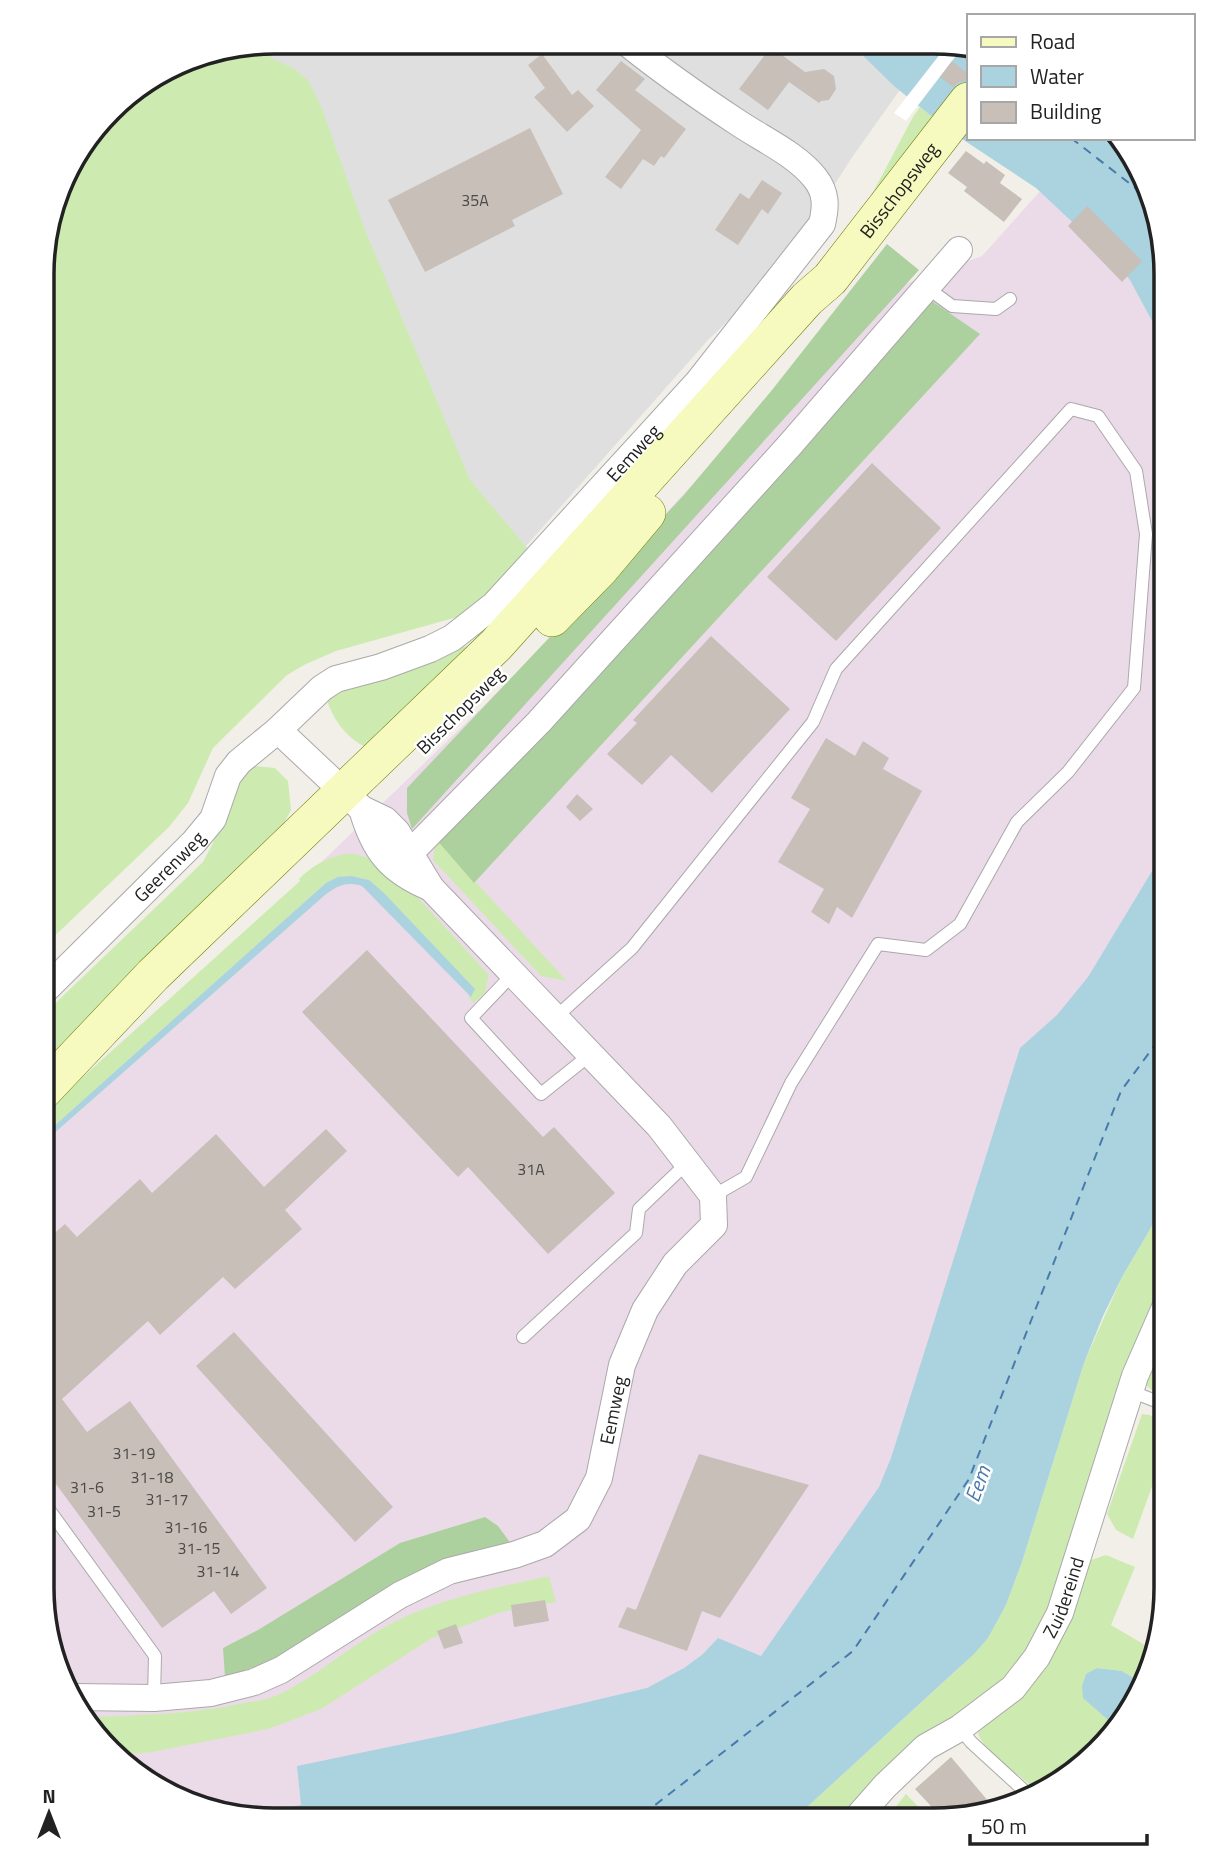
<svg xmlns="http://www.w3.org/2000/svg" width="1208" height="1862" font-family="'Titillium Web',sans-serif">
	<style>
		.residential { fill: #e0dfdf }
		.industrial { fill: #ebdbe8 }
		.grass { fill: #cdebb0 }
		.forest { fill: #add19e }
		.water { fill: #aad3df }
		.pier { fill: #fff }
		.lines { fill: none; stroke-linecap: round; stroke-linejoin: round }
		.ferry { stroke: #4a7aab; stroke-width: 2; stroke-dasharray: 9 7; stroke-linecap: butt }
		.building { fill: #c7bfb8 }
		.lane-casing { stroke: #a9a9a9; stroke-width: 14 }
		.street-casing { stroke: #a9a9a9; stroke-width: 28 }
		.secondary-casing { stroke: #707d05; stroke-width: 38 }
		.lane { stroke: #fff; stroke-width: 12 }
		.street { stroke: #fff; stroke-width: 26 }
		.secondary { stroke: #f7fabf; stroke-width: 37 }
		.labels { text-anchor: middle; stroke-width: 5; stroke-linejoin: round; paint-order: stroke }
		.number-label { font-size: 16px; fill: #4b4948 }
		.street-label { font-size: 19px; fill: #222; stroke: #fff }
		.water-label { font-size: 21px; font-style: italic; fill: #4a7aab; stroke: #fff }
		.rim { fill: none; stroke: #222; stroke-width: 3.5 }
	</style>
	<rect width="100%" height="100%" fill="#f2efe9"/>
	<path class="residential" d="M274,42l577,2 51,43 -49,69 -35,54 -82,103 -28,27 -197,223 -265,-515z"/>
	<path class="industrial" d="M1052,178l114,116v565l-286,670 -118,164 -80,45 -438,80 -111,-46 -73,-95 -18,-89 1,-458 504,-485 311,-344 124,-45z"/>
	<path class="grass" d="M257,45l16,14 20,9 15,12 13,26 44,124 105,250 58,69 -60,65 -132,37 -30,13 -19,11 -74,73 -25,55 -19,24 -126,120 1,-703 22,-73 55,-71 65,-40z
		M920,107l13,10 -62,79 42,-79z
		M478,643l-110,105c-20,-8 -35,-28 -41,-48l38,-25z
		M254,766l21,2 13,13 3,29 -10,19 -33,29 -205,208v-51l160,-153 10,-19 24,-67z
		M436,839l131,142 -26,-5 -108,-116z
		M344,854h12l19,6 36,30 78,85 -4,18 -12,10 -5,-7h3l4,-7 -106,-109c-16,-5 -27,-5 -43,3l-283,253v-23l257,-232 -1,-2c14,-14 26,-20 45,-25z
		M1166,1202v83l-7,12 -102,298 -37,70 -176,155h-51l166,-152 29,-30 18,-33 16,-43 62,-199 38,-86z
		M1166,1341v57l-16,-9 -6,-6 9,-12z
		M1142,1414l8,1 6,4 7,12 2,20 -32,88 -17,-9 -9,-16z
		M1106,1555l29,12 -24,58 39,23 -11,33 -17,-10 -25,-3 -13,30 33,30 -30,35 -48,29c-14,-12 -58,-43 -61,-59l108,-166 5,-7z
		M549,1576l7,26 -55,10 -69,26 -111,71 -53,20 -116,23 -32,3 -29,-38c51,-2 103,-3 153,-14 8,-2 18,-2 26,-5 37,-14 77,-50 113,-70 52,-29 108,-39 166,-52z
		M906,1794l25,26h-46z"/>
	<path class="forest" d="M887,244l32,26 -507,559 -5,-16v-25l277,-293 88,-105z
		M926,297l54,37 -506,549 -38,-44z
		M485,1517l13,9 14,19 -223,110 -64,22 -2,-29 35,-18 142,-87z"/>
	<path class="water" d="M851,44l117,2v92h144l36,47 18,89v73l-36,-67 -13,-16 -81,-76 -80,-53 -36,-28 -26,-21z
		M1166,848v354l-44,75 -19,39 -19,47 -62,199 -16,43 -18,33 -14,16 -181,166 -549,-2 -6,-2 63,-11 -4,-39 159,-33 191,-45 37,-20 19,-14 15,-16 43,18 118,-169 12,-29 129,-410 37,-33 31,-38z
		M351,876l18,4 15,13 91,96 -4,8 -109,-111c-16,-5 -25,0 -37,9l-282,248v-7l283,-253 12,-6z
		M1097,1668l25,3 17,10 -12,36 -10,11 -34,-30 -1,-12 4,-12z"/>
	<path class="pier" d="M948,44h17l-59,77 -12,-8z"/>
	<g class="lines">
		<path class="ferry" d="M949,44l19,15
			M1071,138l80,62
			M610,1819l40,-10 203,-158 116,-172 152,-388 45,-61"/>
	</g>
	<path class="building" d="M771,47l34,25 19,-3 10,7 2,13 -7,11 -8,1 -2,2 -30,-21 -21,28 -29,-21z
		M542,54l30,41 6,-5 16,16 -27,26 -33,-35 11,-9 -17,-23z
		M621,61l24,18 -10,11 51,39 -22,29 -3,-2 -7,10 -11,-7 -22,30 -16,-12 36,-47 -45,-40z
		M952,61l16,13v6l-9,2 -6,5 -13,-10z
		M530,128l33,66 -51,26 3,6 -90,46 -37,-72z
		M966,151l18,13 2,-3 19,14 -5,8 22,16 -18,23 -40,-31 3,-4 -19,-14z
		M762,180l20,13 -14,21 -6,-5 -24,36 -23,-15 25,-37 9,6z
		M1087,206l55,55 -20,21 -54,-56z
		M872,463l69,65 -105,113 -69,-64z
		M711,636l79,73 -78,84 -41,-38 -29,30 -35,-31 30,-31 -4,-3z
		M826,738l29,18 8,-15 26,17 -6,11 39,22 -70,127 -15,-11 -8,17 -18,-12 13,-23 -46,-27 32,-53 -19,-11z
		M577,794l16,15 -13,12 -14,-14z
		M367,950l176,187 11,-10 61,66 -67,61 -80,-87 -10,10 -156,-165z
		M326,1129l21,22 -62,59 17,19 -67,60 -12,-12 -63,58 -12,-14 -86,78 25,33 43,-31 137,187 -36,26 -17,-23 -52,37 -120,-163v-221l23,-20 12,13 63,-58 12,14 64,-59 48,53z
		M234,1332l159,175 -38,35 -159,-176z
		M699,1454l110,31 -89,133 -18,-7 -15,40 -69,-24 9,-20 9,3z
		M545,1600l4,21 -35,6 -3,-22z
		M456,1624l7,19 -19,6 -7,-18z
		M951,1757l43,51 -52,10 -27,-29z"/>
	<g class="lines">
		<g class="lane-casing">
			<path id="lane" d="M926,287l26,19 44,3 14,-10
				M514,973l-43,45 70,76 50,-40
				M556,1017l76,-69 181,-226 23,-53 235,-260 27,7 38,55 10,63 -12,154 -66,84 -51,50 -57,102 -34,26 -48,-6 -87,139 -45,94 -33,19
				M523,1337l113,-104 3,-24 48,-46
				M1130,1391l36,14
				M42,1500l113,156 -1,42
				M960,1728l11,14 60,55"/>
		</g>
		<g class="street-casing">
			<g id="street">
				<path d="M362,809c12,42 28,62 69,79"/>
				<path d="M410,853l129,-131 250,-276 170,-196"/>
				<path id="s1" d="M43,992l151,-150 19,-23 15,-43 11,-14 39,-32 44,-42 14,-9 45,-12 49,-18 22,-11 42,-33 204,-223 124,-158c4,-17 5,-31 -7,-46 -19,-24 -53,-39 -78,-56 -38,-25 -74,-50 -110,-79"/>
				<path id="s2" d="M75,1697l79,1 57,-5 43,-11 27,-12 119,-75 49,-24 65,-16 31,-11 33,-25 21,-41 23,-113 23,-55 30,-46 39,-39 -1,-29 -54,-70 -228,-238 -34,-56 -12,-12 -23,-11 -84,-79"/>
				<path id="s3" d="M855,1820l30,-34 41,-39 34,-19 53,-40 24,-31 23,-44 75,-237 31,-71"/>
			</g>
		</g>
		<g class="secondary-casing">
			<g id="secondary">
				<path d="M552,618l48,-49 47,-56"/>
				<path id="s4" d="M43,1091l110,-116 343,-330 311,-346 23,-20 138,-178"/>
			</g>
		</g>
		<use href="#lane" class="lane"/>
		<use href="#street" class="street"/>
		<use href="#secondary" class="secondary"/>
	</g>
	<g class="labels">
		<g class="number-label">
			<text x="475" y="206">35A</text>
			<text x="531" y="1175">31A</text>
			<text x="134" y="1459">31-19</text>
			<text x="152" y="1483">31-18</text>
			<text x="87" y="1493">31-6</text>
			<text x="167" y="1505">31-17</text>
			<text x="104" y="1517">31-5</text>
			<text x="186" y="1533">31-16</text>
			<text x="199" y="1554">31-15</text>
			<text x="218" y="1577">31-14</text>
		</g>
		<g class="street-label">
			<text dy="7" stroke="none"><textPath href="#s4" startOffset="1244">Bisschopsweg</textPath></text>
			<text dy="7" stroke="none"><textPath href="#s1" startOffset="817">Eemweg</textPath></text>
			<text transform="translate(460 710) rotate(-45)" y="7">Bisschopsweg</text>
			<text dy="7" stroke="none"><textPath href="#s1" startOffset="178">Geerenweg</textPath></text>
			<text dy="7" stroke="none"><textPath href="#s2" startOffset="662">Eemweg</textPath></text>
			<text dy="7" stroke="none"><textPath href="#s3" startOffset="312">Zuidereind</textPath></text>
		</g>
		<g class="water-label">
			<text transform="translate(978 1484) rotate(-70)" y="7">Eem</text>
		</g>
	</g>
	<path d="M0 0H1208V1862H0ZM274 54H934A220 220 0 0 1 1154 274V1588A220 220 0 0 1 934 1808H274A220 220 0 0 1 54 1588V274A220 220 0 0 1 274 54Z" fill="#fff" fill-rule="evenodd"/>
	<path class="rim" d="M274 54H934A220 220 0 0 1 1154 274V1588A220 220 0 0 1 934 1808H274A220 220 0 0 1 54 1588V274A220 220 0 0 1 274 54Z"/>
	<rect x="967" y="14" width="228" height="126" fill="#ffffff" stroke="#a7a7a7" stroke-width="2"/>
	<rect x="981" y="37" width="35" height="10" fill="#f7fabf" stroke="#a7a7a7" stroke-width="2"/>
	<text x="1030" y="49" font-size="21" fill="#222222">Road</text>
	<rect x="981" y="66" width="35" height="21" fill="#aad3df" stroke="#a7a7a7" stroke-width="2"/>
	<text x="1030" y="84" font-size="21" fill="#222222">Water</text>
	<rect x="981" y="102" width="35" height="21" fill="#c7bfb8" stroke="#a7a7a7" stroke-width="2"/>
	<text x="1030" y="119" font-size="21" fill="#222222">Building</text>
	<g transform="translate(49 1813)" stroke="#ffffff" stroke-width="5" paint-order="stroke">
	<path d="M0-5L12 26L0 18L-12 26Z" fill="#222222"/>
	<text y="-10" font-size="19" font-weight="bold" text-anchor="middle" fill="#222222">N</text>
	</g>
	<path d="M970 1834v10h177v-10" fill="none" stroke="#222222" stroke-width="3.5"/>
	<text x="981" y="1834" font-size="21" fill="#222222" stroke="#ffffff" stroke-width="5" paint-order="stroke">50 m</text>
</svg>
